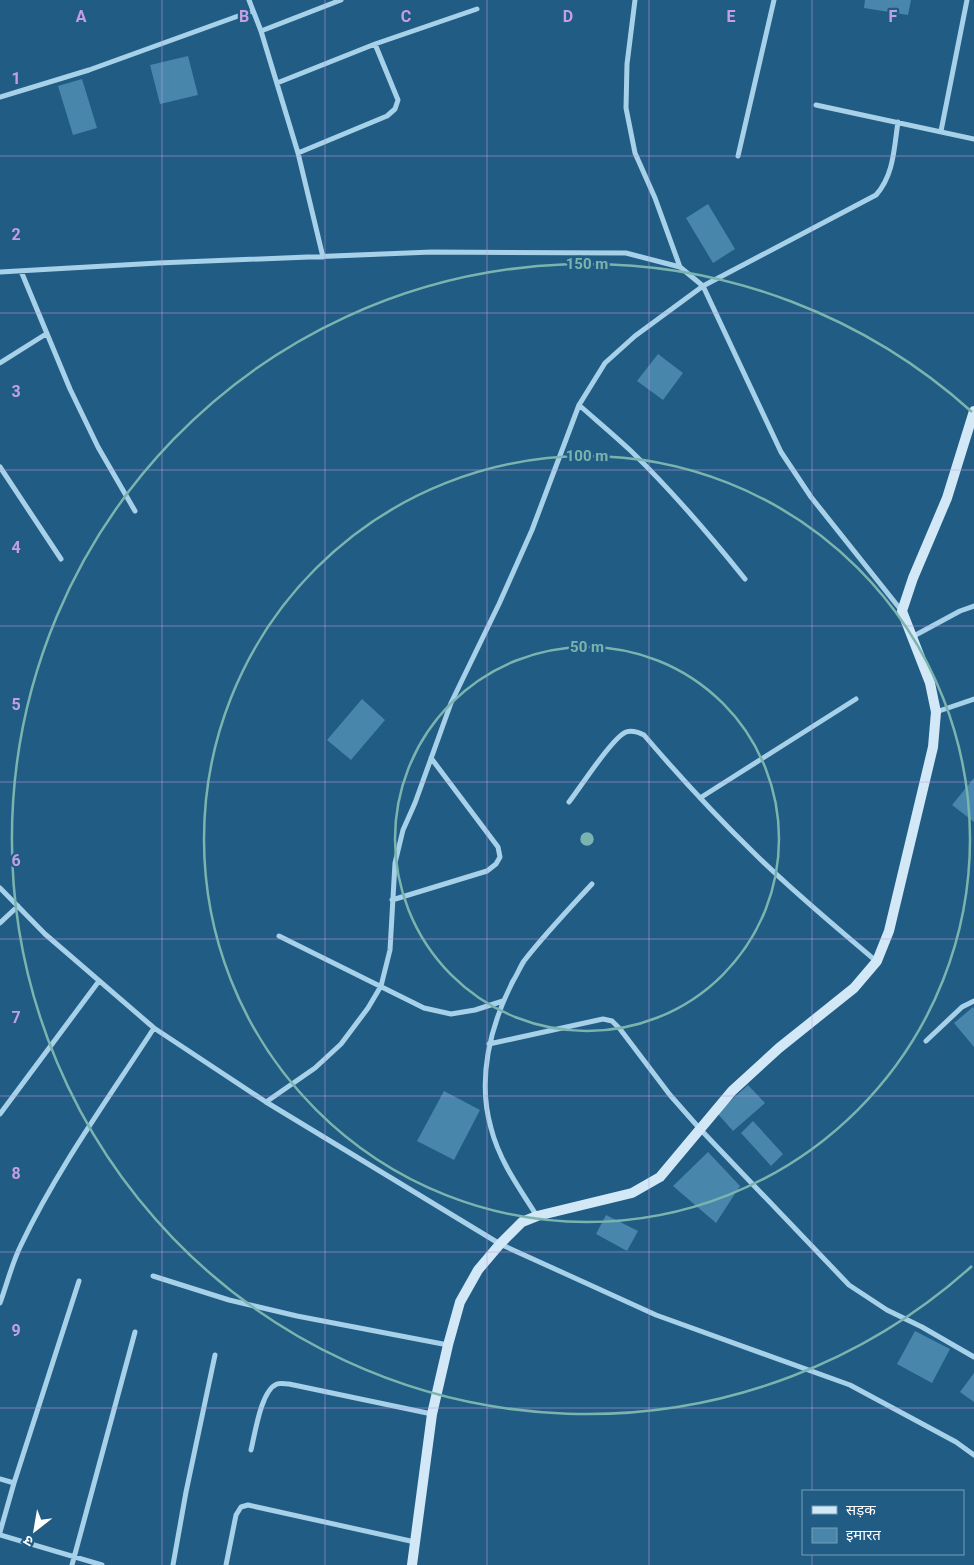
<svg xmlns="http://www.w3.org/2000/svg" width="974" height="1565" font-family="Roboto,'Noto Sans Devanagari',sans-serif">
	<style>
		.building { fill: #4886ac }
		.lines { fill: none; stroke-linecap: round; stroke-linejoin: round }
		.street { stroke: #a7d0e9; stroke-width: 5 }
		.secondary { stroke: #d2e8f7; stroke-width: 10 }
		.grid { fill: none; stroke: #c4a0e2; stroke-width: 1; stroke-opacity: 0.55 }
		.ring { fill: none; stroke: #7bb4af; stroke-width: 2.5 }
		.grid-label { font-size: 16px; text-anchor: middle; font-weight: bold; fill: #c4a0e2; stroke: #205c84; stroke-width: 4.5; stroke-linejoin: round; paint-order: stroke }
		.centre { fill: #7bb4af; stroke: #205c84; stroke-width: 2.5 }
		.ring-label { font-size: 15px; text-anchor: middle; font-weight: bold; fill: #7bb4af; stroke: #205c84; stroke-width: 4.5; stroke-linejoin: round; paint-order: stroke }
	</style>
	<rect width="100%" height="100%" fill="#205c84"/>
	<path class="building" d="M865,0h46l-3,15 -44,-7z
		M188,56l10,39 -38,9 -10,-39z
		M82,79l15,49 -24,7 -15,-49z
		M708,204l27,45 -22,14 -27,-45z
		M658,354l25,19 -20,27 -26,-19z
		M362,699l23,21 -34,40 -24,-20z
		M974,778v44l-22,-17z
		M973,1007l1,2v38l-20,-24z
		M748,1085l17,18 -32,28 -16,-18z
		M444,1091l36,19 -26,50 -37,-19z
		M753,1121l30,33 -12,12 -30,-33z
		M708,1152l32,34 -24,37 -43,-37z
		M606,1215l32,16 -11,20 -31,-17z
		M915,1331l35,18 -18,34 -35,-19z
		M974,1373v29l-14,-10z"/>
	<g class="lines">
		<path class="street" d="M249,0l12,31 37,122 25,104
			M635,0l-8,64 -1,44 9,45 20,45 25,69
			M261,31l80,-31
			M277,83l98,-39 102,-35
			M0,97l89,-27 163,-59
			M816,105l158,34
			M941,131l26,-131
			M298,153l89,-37 8,-7 3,-9 -23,-56
			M738,156l36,-156
			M21,271l49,118 28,58 37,64
			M0,272l158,-9 274,-11 194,1 54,14 23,19 78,166 30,45 90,113
			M0,363l46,-29
			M579,405c17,15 35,30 52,46 41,40 78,83 114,128
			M0,467l61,92
			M912,637l48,-26 14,-5
			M936,712l38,-13
			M700,798l156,-99
			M569,802c11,-14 43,-64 57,-70 6,-2 12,0 18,3 35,41 71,80 109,117 39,39 82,74 123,109
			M0,888l45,46 109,94 112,74 234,142 156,71 194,70 106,57 18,13
			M392,900l95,-29 9,-7 4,-7 -2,-10 -67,-89
			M0,923l18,-17
			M279,936l145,72 27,6 24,-4 28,-9
			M926,1041l36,-34 12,-6
			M489,1044l114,-25 9,2 8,8 50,66 30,34 149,156 38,25 35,17 52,30
			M266,1102l49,-34 26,-24 27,-36 13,-22 9,-36 5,-87 8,-33 12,-27 36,-100 48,-99 33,-74 47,-125 26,-42 30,-27 68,-50 173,-91c18,-20 18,-47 22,-73
			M0,1114l99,-133
			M537,1216c-18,-28 -38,-56 -46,-88 -14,-49 -1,-102 22,-147 4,-6 7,-14 11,-20 21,-27 45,-52 68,-77
			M153,1276l76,24 68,16 151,29
			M0,1303c7,-19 12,-40 21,-58 36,-76 87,-146 133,-217
			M251,1450c4,-16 10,-60 26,-66 3,-1 9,0 12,0l143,30
			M0,1479l14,4 -14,49
			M14,1483l65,-202
			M0,1535l102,30
			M72,1565l63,-233
			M173,1565l13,-73 29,-137
			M226,1565l10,-50 5,-8 7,-2 167,37"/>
		<path class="secondary" d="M412,1565l20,-151 16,-69 12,-43 18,-32 22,-26 22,-22 15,-6 95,-23 28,-16 72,-86 47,-43 75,-60 23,-27 12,-30 44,-184 3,-35 -6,-29 -28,-72 11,-33 34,-80 27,-87"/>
	</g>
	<path class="grid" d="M162,0v1565M325,0v1565M487,0v1565M649,0v1565M812,0v1491M0,156h974M0,313h974M0,470h974M0,626h974M0,782h974M0,939h974M0,1096h974M0,1252h974M0,1408h974M812,1554v11"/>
	<g class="ring">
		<circle cx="587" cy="839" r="192"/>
		<circle cx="587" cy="839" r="383"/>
		<path d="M972 1266A575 575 0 1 1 972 412"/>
	</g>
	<g class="grid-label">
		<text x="81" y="22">A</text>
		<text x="244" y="22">B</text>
		<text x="406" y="22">C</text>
		<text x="568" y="22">D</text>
		<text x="731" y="22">E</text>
		<text x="893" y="22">F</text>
		<text x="16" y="84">1</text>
		<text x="16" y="240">2</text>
		<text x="16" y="397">3</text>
		<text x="16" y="553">4</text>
		<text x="16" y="710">5</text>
		<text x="16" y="866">6</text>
		<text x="16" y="1023">7</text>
		<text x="16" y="1179">8</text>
		<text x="16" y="1336">9</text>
	</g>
	<circle cx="587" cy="839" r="8" class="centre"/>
	<g class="ring-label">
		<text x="587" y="269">150 m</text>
		<text x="587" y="461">100 m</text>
		<text x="587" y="652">50 m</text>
	</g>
	<rect x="802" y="1490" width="162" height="65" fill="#205c84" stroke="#799db5"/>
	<rect x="812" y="1506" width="25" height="8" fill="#d2e8f7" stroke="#799db5"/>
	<text x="846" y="1515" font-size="15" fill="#ffffff">सड़क</text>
	<rect x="812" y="1528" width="25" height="15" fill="#4886ac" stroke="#799db5"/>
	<text x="846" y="1540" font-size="15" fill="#ffffff">इमारत</text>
	<g transform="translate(35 1530) rotate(211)" stroke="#205c84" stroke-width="4" paint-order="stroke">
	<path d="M0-4L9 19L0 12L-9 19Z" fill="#ffffff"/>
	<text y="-8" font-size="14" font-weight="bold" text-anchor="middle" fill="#ffffff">उ</text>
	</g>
</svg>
